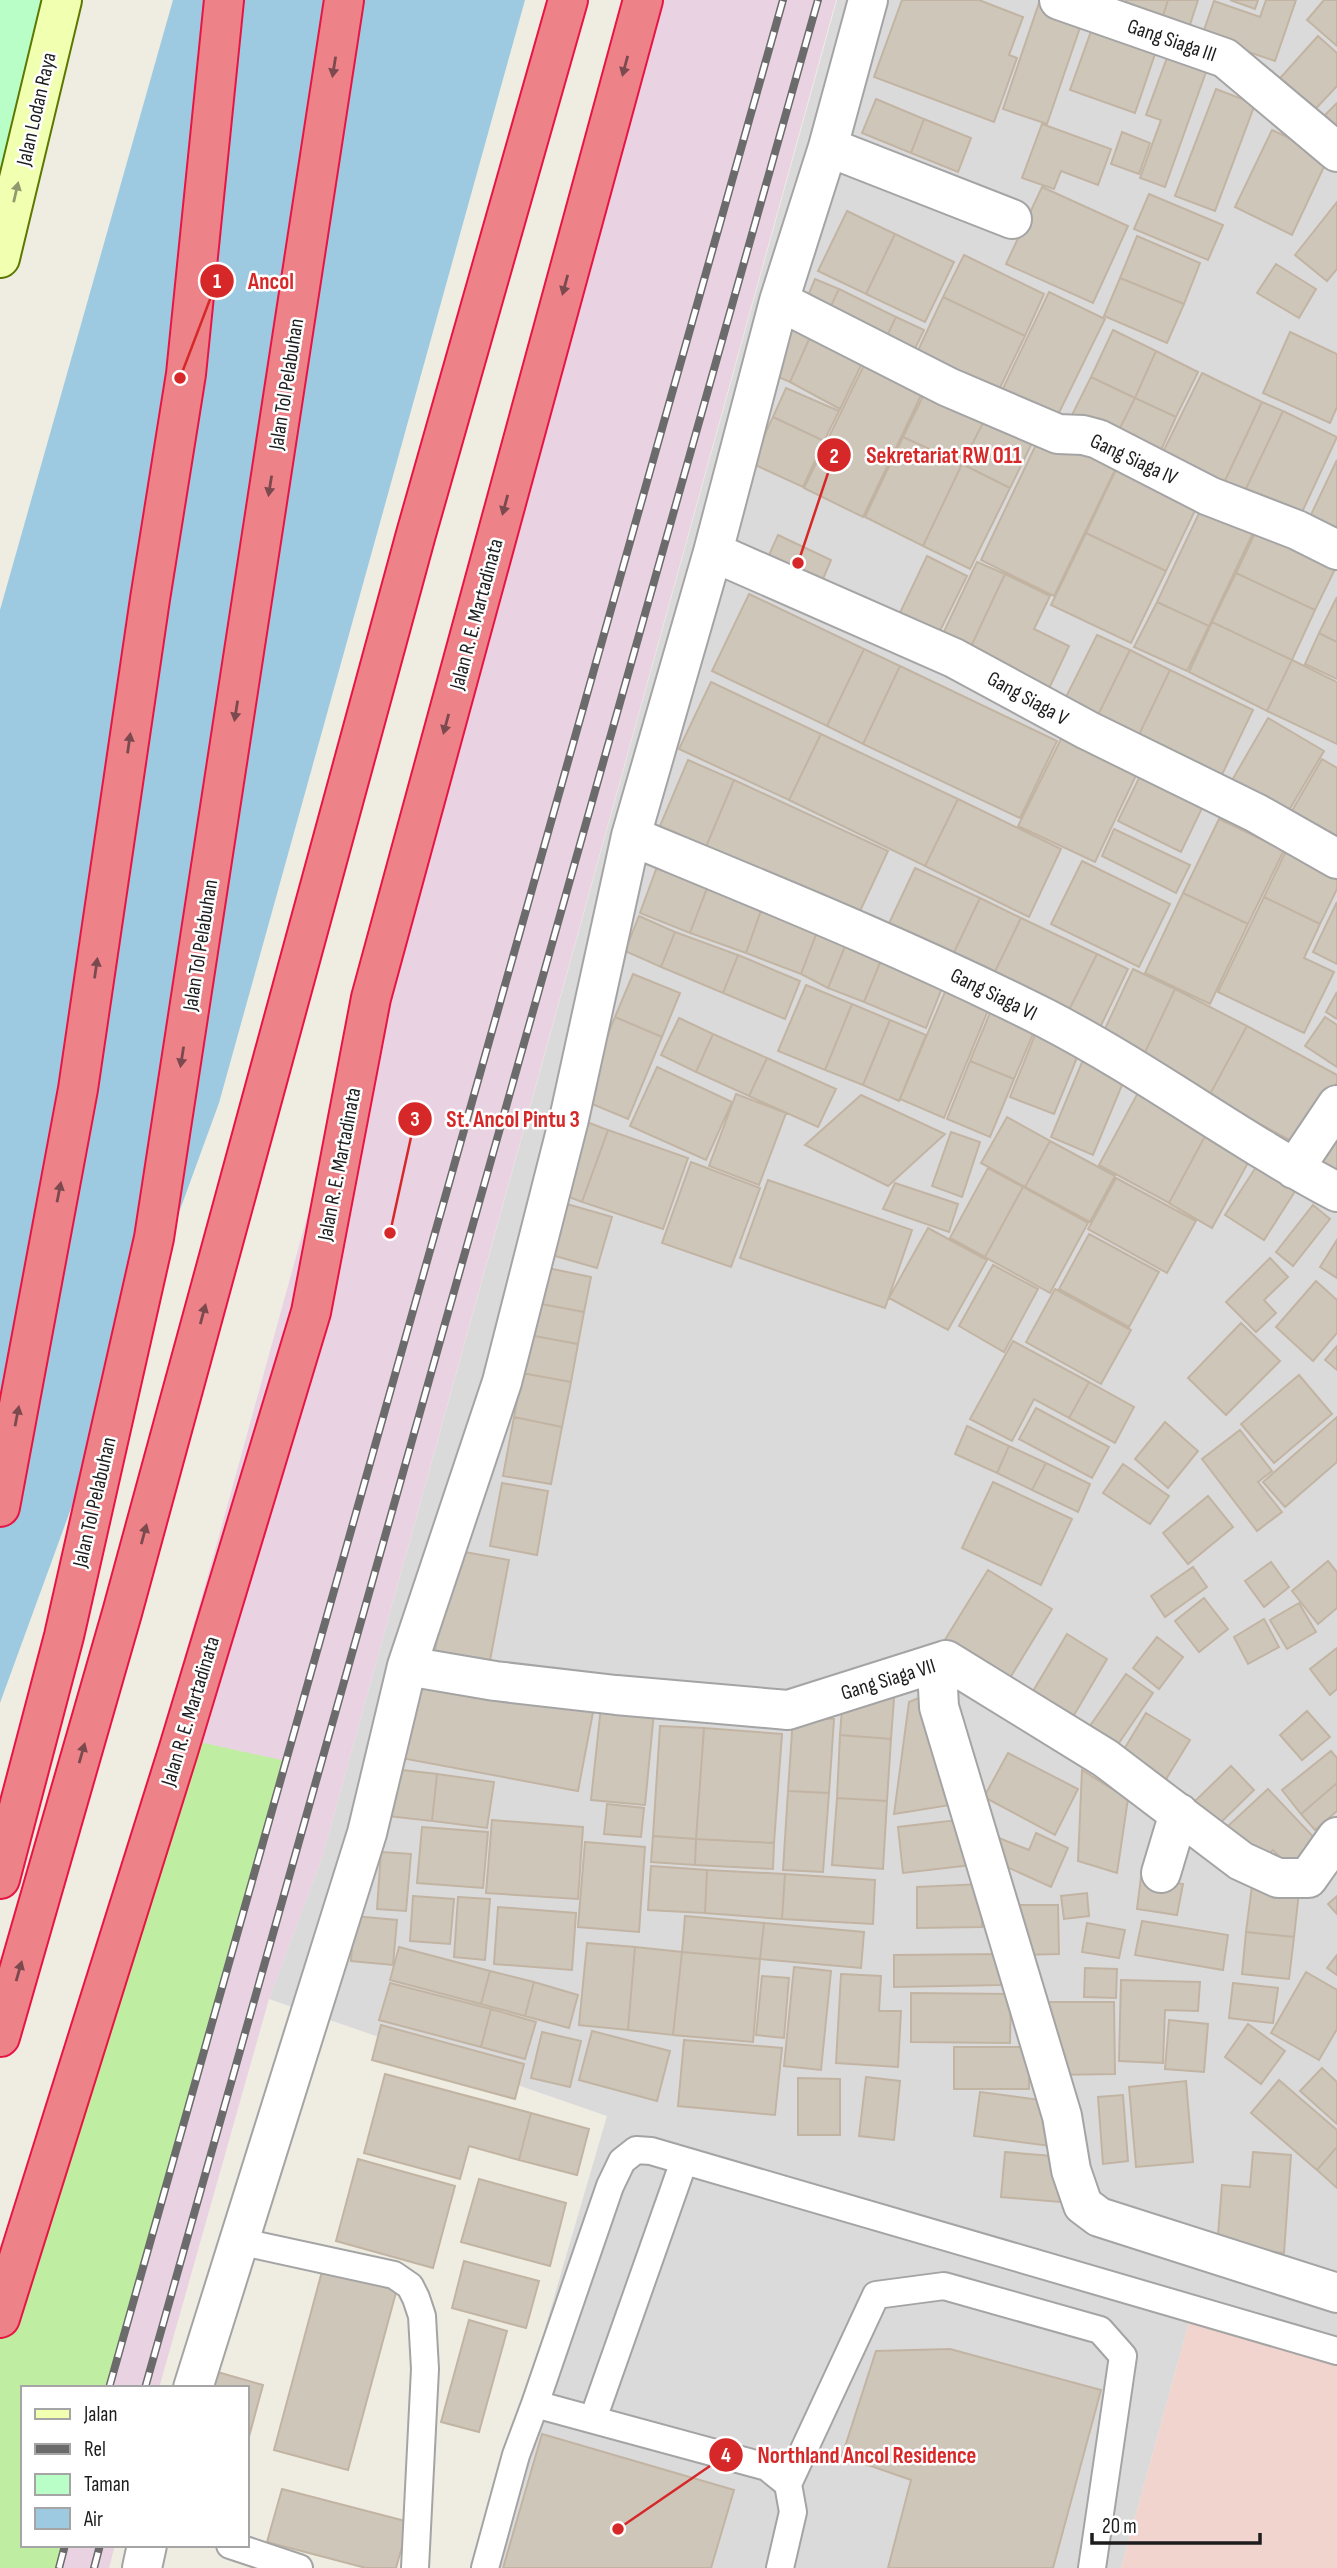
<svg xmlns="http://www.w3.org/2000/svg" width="1337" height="2568" font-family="'Sofia Sans Condensed',sans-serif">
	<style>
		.residential { fill: #dbdada }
		.commercial { fill: #f2d4cf }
		.industrial { fill: #e9d3e2 }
		.grass { fill: #bfeea2 }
		.park { fill: #bafec7 }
		.water { fill: #9ecae1 }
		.building { fill: #cfc6ba; stroke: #c2b4a3; stroke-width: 2 }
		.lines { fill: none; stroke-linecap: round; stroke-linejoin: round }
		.lane-casing { stroke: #a4a4a4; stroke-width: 30 }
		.street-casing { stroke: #a4a4a4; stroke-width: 42 }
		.secondary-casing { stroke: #5c7800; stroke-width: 42 }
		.highway-casing { stroke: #e71544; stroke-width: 42 }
		.lane { stroke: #fff; stroke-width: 26 }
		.street { stroke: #fff; stroke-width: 38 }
		.secondary { stroke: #f1ffb0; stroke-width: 38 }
		.highway { stroke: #ee8289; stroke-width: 38 }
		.rail-casing { stroke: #6b6b6b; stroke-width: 8 }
		.rail { stroke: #fff; stroke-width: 5; stroke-dasharray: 16; stroke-linecap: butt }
		.oneway { fill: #7b4a4e }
		.oneway2 { fill: #92996e }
		.labels { text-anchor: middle; stroke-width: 5; stroke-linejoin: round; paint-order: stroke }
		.street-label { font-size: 21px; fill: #1d1d1d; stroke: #fff }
		.leader { fill: none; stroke: #d62828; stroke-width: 2.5 }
		.callout-dot { fill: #d62828; stroke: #fff; stroke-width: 2.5 }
		.mark-label { font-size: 21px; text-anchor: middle; font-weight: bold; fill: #fff }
		.callout-label { font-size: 23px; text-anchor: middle; font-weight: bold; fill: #d62828; stroke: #fff; stroke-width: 5; stroke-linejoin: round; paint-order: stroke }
	</style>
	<rect width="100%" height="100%" fill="#efece2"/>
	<path class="residential" d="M837,0h500v2353l-144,-45 -72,260h-646l132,-452 -338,-117 53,-141z"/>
	<path class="commercial" d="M1193,2308l144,45v215h-216z"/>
	<path class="industrial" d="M643,0h193l-514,1858 -53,141 -110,389h-136v157h92l-6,23h-109v-263l217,-762z"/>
	<path class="grass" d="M163,1734l123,27 -177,627h-86v157h42l-6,23h-59v-264z"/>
	<path class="park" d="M0,0h62l-62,258z"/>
	<path class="water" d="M173,0h352l-306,1103 -219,600v-1093z"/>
	<path class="building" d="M902,0h77l44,17 -14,38 8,3 -23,64 -120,-45z
		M1040,0l45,13 -38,111 -44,-15z
		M1126,0h42l-8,25 -38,-12z
		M1168,0h30l-11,34 -27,-9z
		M1230,0h28l-3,9z
		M1266,0h30l-21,61 -73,-25 12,-35 46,16z
		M1324,0h13v46l-30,-26z
		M1094,23l64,22 -23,68 -65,-23z
		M1318,36l19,17v33l-30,32 -34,-32z
		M1168,55l43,3 -46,129 -25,-9 21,-58 -15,-5z
		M1216,89l39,15 -40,107 -40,-15z
		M876,99l48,20 -13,34 -49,-20z
		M1337,103v24l-12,-12z
		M924,119l47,19 -13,34 -47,-19z
		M1042,124l69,25 -13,36 -37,-14 -7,18 -32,-11z
		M1272,130l57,26 -37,79 -57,-28z
		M1122,132l28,11 -11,31 -28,-10z
		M1042,187l86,39 -35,77 -87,-39z
		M1149,194l74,31 -15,35 -74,-31z
		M1337,202v67l-10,12 -32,-26z
		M847,211l48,23 -29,60 -48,-23z
		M895,234l59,28 -29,60 -59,-28z
		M1137,236l63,27 -16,41 -64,-26z
		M964,255l80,39 -19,42 -82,-39z
		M1276,264l40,25 -17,29 -42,-25z
		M1120,278l64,26 -17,39 -63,-27z
		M815,279l24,10 -13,27 -22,-11z
		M839,289l57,28 -13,27 -57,-28z
		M1049,292l56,27 -52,106 -55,-26z
		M943,297l82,39 -30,62 -81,-39z
		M792,316l23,10 -25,56 -23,-10z
		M896,317l28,13 -13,27 -28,-13z
		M815,326l53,25 -28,58 -50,-27z
		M1113,330l43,21 -21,47 -44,-21z
		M1290,332l47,22v53l-7,16 -67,-30z
		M1156,351l42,21 -22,45 -41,-19z
		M867,359l58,28 -62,130 -59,-29z
		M1202,373l60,29 -40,85 -62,-29z
		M1091,377l44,21 -19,38 -44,-21z
		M786,388l53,23 -15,30 -51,-24z
		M927,388l59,29 -24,47 -59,-27z
		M1135,398l41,19 -18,40 -42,-21z
		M1262,402l21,9 -41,86 -20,-10z
		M1283,411l54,26 -40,86 -55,-26z
		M773,417l51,24 -21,46 -52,-24z
		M986,417l48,22 -24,49 -48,-24z
		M1042,432l74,36 -62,128 -73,-36z
		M903,437l59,27 -39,82 -58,-29z
		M1337,460v78l-30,-15z
		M1120,461l80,39 -34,71 -80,-38z
		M962,464l48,24 -40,81 -47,-23z
		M1202,507l51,26 -44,93 -52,-24z
		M1258,527l79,38 -22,45 -79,-37z
		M1086,533l80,38 -35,72 -80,-38z
		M778,535l53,25 -13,31 -54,-25z
		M927,556l40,20 -31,63 -39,-20z
		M977,562l28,12 -38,81 -28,-13z
		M1236,573l79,37 -23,50 -80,-38z
		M1005,574l45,22 -16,33 35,17 -22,47 -80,-38z
		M749,594l115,55 -37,77 -115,-55z
		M1337,597v45l-18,-9z
		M1157,602l52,24 -22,45 -53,-24z
		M1212,622l80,38 -25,51 -78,-39z
		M1319,633l18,9v37l-32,-15z
		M1097,635l33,15 -37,75 -33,-16z
		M864,649l36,17 -37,78 -36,-18z
		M1130,650l40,20 -36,75 -41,-20z
		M1292,660l45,22v62l-70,-33z
		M900,666l157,75 -37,77 -157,-74z
		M1170,670l83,40 -36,75 -83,-40z
		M711,682l110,52 -32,66 -110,-51z
		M1268,718l56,33 -42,71 -55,-33z
		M1064,733l75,36 -44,93 -77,-36z
		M821,734l137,65 -33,67 -136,-66z
		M1322,759l15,9v76l-48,-28z
		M688,760l46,20 -31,74 -46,-21z
		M1140,776l63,30 -22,46 -63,-31z
		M734,780l154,71 -33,71 -152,-68z
		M958,799l103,50 -32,68 -104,-51z
		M1219,819l65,31 -36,74 -65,-31z
		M1114,829l76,36 -14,28 -74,-37z
		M1286,851l51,24v14l-17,35 -56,-27z
		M1082,861l88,43 -31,63 -88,-43z
		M658,864l51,19 -19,50 -50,-20z
		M915,868l65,30 -33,69 -64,-31z
		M709,883l55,19 -18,51 -56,-20z
		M1183,893l65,31 -38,80 -65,-31z
		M1264,897l56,27 -16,34 30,14 -30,61 -86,-41z
		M980,898l41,20 -33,68 -41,-19z
		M764,902l56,22 -19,50 -55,-21z
		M1337,902v62l-24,-12z
		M639,916l36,16 -14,35 -36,-16z
		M1021,918l76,36 -34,68 -75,-36z
		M820,924l30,10 -22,54 -27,-14z
		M675,932l63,23 -15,38 -62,-26z
		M850,934l36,14 -22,54 -36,-14z
		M886,948l62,25 -22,55 -62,-26z
		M1097,954l31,15 -33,69 -32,-16z
		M738,955l62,26 -15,38 -62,-26z
		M1133,969l42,20 -36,76 -42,-19z
		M633,974l47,19 -18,44 -47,-20z
		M950,980l43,18 -49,120 -44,-19z
		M806,985l46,19 -27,66 -47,-19z
		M1175,989l72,37 -38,70 -70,-31z
		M1337,992v27l-11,-7z
		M995,1001l44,19 -25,59 -44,-18z
		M852,1004l38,16 -27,65 -38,-15z
		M615,1017l47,20 -34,82 -48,-20z
		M1325,1017l12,8v42l-32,-21z
		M679,1018l34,16 -17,38 -35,-17z
		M890,1020l36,15 -27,66 -36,-16z
		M1039,1025l44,18 -29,71 -44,-17z
		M1247,1026l90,49v8l-35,64 -93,-51z
		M713,1034l54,24 -18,38 -53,-24z
		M1085,1055l42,18 -34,82 -42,-18z
		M767,1058l69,31 -18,38 -69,-31z
		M970,1061l44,18 -24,58 -43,-18z
		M657,1067l75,35 -26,58 -76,-34z
		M1140,1089l70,38 -41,76 -70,-38z
		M736,1094l50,19 -27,72 -50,-19z
		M861,1095l84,39 -57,52 -83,-41z
		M1007,1117l43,24 -25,46 -44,-24z
		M579,1119l29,11 -26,72 -29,-11z
		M1210,1127l44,25 -42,76 -43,-25z
		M608,1130l80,28 -25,71 -81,-27z
		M951,1132l29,10 -18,55 -30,-11z
		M1337,1138v39l-19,-15z
		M1050,1141l65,35 -25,46 -65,-35z
		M1260,1161l39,24 -35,55 -39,-25z
		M691,1162l69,26 -29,79 -69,-24z
		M988,1168l35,19 -38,70 -35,-19z
		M1116,1178l80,43 -29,52 -79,-44z
		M768,1180l144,50 -27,78 -145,-50z
		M895,1183l63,21 -9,28 -66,-23z
		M1023,1187l65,36 -38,70 -65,-36z
		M560,1202l52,15 -15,51 -52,-15z
		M1313,1205l17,14 -37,47 -17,-14z
		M928,1228l59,32 -39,70 -59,-32z
		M1089,1234l70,38 -30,55 -70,-38z
		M1337,1240v38l-17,-11z
		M1270,1258l18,19 -24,23 12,13 -20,19 -30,-30z
		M993,1265l45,24 -34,63 -45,-26z
		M543,1267l48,10 -7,35 -48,-9z
		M1316,1281l21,19v33l-24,28 -37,-34z
		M1055,1289l76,41 -30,54 -75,-42z
		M536,1303l48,9 -6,32 -49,-9z
		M1241,1323l39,38 -54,54 -38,-37z
		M529,1335l49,9 -7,38 -49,-9z
		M1013,1341l76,41 -20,36 -35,-19 -22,42 -42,-22z
		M1337,1346v24l-12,-10z
		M522,1373l49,9 -9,45 -48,-10z
		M1299,1375l33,39 -58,49 -33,-39z
		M1089,1382l45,25 -19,36 -46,-25z
		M1036,1408l73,39 -17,31 -73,-39z
		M514,1417l48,10 -11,57 -48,-8z
		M1337,1417v45l-52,45 -22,-25z
		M1165,1422l33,29 -30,37 -33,-29z
		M967,1426l42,20 -12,27 -42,-19z
		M1240,1430l32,41 -14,11 24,30 -25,19 -55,-72z
		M1009,1446l37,17 -14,27 -35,-17z
		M1046,1463l44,21 -12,28 -46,-22z
		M1123,1464l46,32 -19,28 -47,-31z
		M993,1482l79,37 -31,66 -79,-37z
		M502,1483l46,8 -11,64 -47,-9z
		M1208,1496l25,31 -45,37 -25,-31z
		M454,1550l55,10 -21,111 -55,-10z
		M1328,1561l9,11v36l-19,16 -26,-33z
		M1271,1562l18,25 -25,20 -19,-26z
		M1193,1567l14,20 -42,30 -14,-21z
		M988,1570l64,39 -50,82 -64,-40z
		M1204,1598l24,31 -29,23 -24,-31z
		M1299,1603l17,29 -29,17 -17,-29z
		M1264,1619l15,28 -31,17 -14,-27z
		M1067,1634l40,25 -40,68 -41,-24z
		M1157,1637l26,20 -24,32 -26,-21z
		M1337,1648v41l-7,6 -20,-26z
		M412,1673l182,34 -16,84 -182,-34z
		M1126,1674l27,19 -41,60 -27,-20z
		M931,1693l19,112 -56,9 15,-112z
		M843,1695l51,3 -3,41 -51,-4z
		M602,1697l53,5 -10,103 -54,-5z
		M1307,1711l23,26 -28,23 -22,-25z
		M1146,1713l44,27 -30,49 -43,-28z
		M793,1717l41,2 -5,74 -41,-2z
		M660,1726l44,2 -8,111 -43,-3z
		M704,1728l78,6 -8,109 -78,-4z
		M840,1735l51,4 -4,62 -50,-3z
		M1331,1751l6,7v25l-36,31 -19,-24z
		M1008,1753l70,36 -23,46 -71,-38z
		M1231,1766l23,24 -39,38 -23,-24z
		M393,1769l44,5 -5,47 -44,-5z
		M1082,1770l46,29 -11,74 -39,-12z
		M437,1774l57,8 -7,46 -55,-7z
		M1337,1783v28l-22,19 -14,-16z
		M1268,1789l53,56 -28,27 -20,-22 -12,11 -33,-35z
		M788,1791l41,2 -6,79 -40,-2z
		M837,1798l50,3 -4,68 -51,-4z
		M607,1804l37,4 -3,29 -37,-3z
		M966,1819l5,46 -68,8 -5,-46z
		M492,1820l91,7 -5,72 -92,-6z
		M422,1827l66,5 -5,56 -66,-5z
		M1036,1833l32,15 -17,39 -66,-30 9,-21 35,14z
		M653,1836l43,3 -1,26 -44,-3z
		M696,1839l78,4 -1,26 -78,-4z
		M585,1842l60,5 -6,85 -61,-5z
		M381,1852l30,2 -5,57 -29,-2z
		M651,1866l56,4 -2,43 -57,-3z
		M707,1870l78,4 -3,45 -77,-6z
		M785,1874l90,6 -2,44 -91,-5z
		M1141,1877l42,7 -6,31 -40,-6z
		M1253,1878l47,5 -6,54 -48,-5z
		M982,1884v43l-65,1v-41z
		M1087,1893l2,23 -25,3 -3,-23z
		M413,1896l41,3 -4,45 -40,-3z
		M1337,1896v18l-9,-10z
		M458,1897l32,2 -5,61 -31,-3z
		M1016,1905h42l1,49 -42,1z
		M498,1907l78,6 -4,57 -78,-6z
		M354,1916l43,4 -4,45 -42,-4z
		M685,1916l79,7 -4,36 -78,-7z
		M1142,1921l86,14 -5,35 -88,-15z
		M764,1923l100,9 -3,36 -101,-9z
		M1087,1923l38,7 -6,28 -37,-6z
		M1246,1932l48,5 -5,42 -47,-5z
		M587,1943l48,4 -7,83 -49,-5z
		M399,1947l91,24 -9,33 -91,-24z
		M635,1947l47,5 -9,83 -45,-5z
		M682,1952l78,7 -7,83 -80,-7z
		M1001,1954v31l-107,2v-32z
		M1337,1955v20l-10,-7z
		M794,1967l37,4 -10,99 -37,-4z
		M1085,1968l32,1 -1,29 -32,-1z
		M490,1971l44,11 -9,34 -44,-12z
		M1306,1972l31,18v39l-18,31 -48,-27z
		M841,1974l40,2 -2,35h22l-3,56 -62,-4z
		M762,1976l27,2 -5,60 -28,-3z
		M1121,1980l79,2 -2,29 -33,-1 -2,53 -44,-2z
		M534,1982l44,13 -9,33 -44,-12z
		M390,1983l101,26 -10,38 -102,-27z
		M1233,1983l45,5 -5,35 -44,-5z
		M911,1993l100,1 -1,49 -99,-1z
		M1049,2002h65l1,72 -66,1z
		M491,2009l45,13 -11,37 -44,-12z
		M1169,2020l39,4 -4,48 -39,-3z
		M1248,2024l37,27 -24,33 -36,-27z
		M381,2025l143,39 -9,35 -143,-39z
		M592,2031l78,20 -13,50 -78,-21z
		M542,2032l39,9 -11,46 -39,-9z
		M684,2040l98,8 -7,67 -97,-9z
		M954,2047h75v42h-75z
		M1322,2068l15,14v42l-37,-33z
		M385,2074l146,39 -12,47 -50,-14 -9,33 -96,-26z
		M866,2077l34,4 -6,59 -35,-4z
		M798,2078l42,1v56h-42z
		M1279,2080l58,50v17l-20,23 -66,-57z
		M1186,2081l7,81 -57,5 -7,-80z
		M980,2092l75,10 -5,44 -76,-10z
		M1123,2095l5,66 -25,3 -5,-67z
		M531,2113l58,16 -12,46 -58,-15z
		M1337,2147v41l-20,-18z
		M1005,2152l59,5 -4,45 -59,-5z
		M1253,2152l38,3 -7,98 -67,-5 5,-63 28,2z
		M358,2159l97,27 -22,82 -97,-27z
		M479,2179l87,24 -16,63 -89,-24z
		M464,2261l75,20 -13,47 -74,-20z
		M324,2264l74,21 -50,185 -74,-20z
		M469,2320l38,11 -28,101 -38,-10z
		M950,2349l151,41 -48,178h-165l23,-88 -69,-24 34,-105z
		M207,2369l56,16 -16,59v-56h-45z
		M542,2434l192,56 -23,78h-208z
		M282,2489l127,33 -13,46h-30l-99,-26z"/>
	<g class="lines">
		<g class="lane-casing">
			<path id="lane" d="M238,2241l156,34 16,11 6,12 6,18 3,53 -10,199
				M535,2404l75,-218 12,-25 14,-11 15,1 686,200
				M593,2419l91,-258
				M788,2484l88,-189 68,-9 156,44 23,26 -31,212
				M230,2545l69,23
				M485,2568l31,-113 19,-51 232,63 21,17 5,28 -13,56"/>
		</g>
		<g class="street-casing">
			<path id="street" d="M1059,0l166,58 112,94
				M828,147l184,72
				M779,301l169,86 110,47 25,1 15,4 111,57 88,34 40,20
				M713,552l241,106 133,72 169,83 81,46
				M631,836c140,58 279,114 414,182 101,52 192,121 292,174
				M1294,1169l43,-64
				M946,1660l-8,28 1,19 123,409 9,54 12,35 16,12 238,76
				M407,1666l88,15 121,14 172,15 158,-50 159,98 136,103 37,17h30l29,-41
				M1161,1873l18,-60
				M193,2388l174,-555 40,-167 95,-284 67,-263 62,-283 82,-284 66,-251 49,-154 40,-147
				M142,2568l5,-23"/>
		</g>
		<g class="secondary-casing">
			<path id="secondary" d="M0,258l62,-258"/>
		</g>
		<g class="highway-casing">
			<path id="highway" d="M0,1507l78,-418 72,-490 36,-225 38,-374
				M0,1879l64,-243 90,-398 190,-1238
				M0,2037l122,-424 294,-1079 152,-534
				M0,2318l179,-570 132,-436 60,-314 272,-998"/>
		</g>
		<use href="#lane" class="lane"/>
		<use href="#street" class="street"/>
		<use href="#secondary" class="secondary"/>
		<use href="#highway" class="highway"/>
		<g class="rail-casing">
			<path id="rail" d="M109,2388l674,-2388
				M145,2388l673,-2388
				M59,2568l6,-23
				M94,2568l6,-23"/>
		</g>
		<use href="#rail" class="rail"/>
	</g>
	<defs><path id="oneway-solid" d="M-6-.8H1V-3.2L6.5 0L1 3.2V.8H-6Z" transform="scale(1.75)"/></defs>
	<g class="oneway">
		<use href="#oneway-solid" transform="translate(625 66) rotate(105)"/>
		<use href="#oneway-solid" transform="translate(334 67) rotate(99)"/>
		<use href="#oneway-solid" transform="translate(565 285) rotate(105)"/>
		<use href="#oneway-solid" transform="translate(270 486) rotate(99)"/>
		<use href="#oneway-solid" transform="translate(505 505) rotate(105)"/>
		<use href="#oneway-solid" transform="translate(236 711) rotate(99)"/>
		<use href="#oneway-solid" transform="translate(446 724) rotate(105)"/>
		<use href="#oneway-solid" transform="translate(129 743) rotate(-82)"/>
		<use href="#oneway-solid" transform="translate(96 968) rotate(-82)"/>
		<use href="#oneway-solid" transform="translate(182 1057) rotate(99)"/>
		<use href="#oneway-solid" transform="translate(59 1192) rotate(-79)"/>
		<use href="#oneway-solid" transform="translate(203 1314) rotate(-75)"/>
		<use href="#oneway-solid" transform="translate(17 1416) rotate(-79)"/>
		<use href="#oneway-solid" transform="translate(144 1534) rotate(-75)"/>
		<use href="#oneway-solid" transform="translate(82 1753) rotate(-74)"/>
		<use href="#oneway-solid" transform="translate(19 1971) rotate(-74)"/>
	</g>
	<use class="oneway2" href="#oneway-solid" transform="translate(16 192) rotate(-77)"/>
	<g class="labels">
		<g class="street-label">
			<text transform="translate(1172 40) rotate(19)" y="7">Gang Siaga III</text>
			<text transform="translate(36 109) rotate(-77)" y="7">Jalan Lodan Raya</text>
			<text transform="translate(286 384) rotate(-81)" y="7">Jalan Tol Pelabuhan</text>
			<text transform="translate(1134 459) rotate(25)" y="7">Gang Siaga IV</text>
			<text transform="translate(476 614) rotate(-75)" y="7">Jalan R. E. Martadinata</text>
			<text transform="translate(1028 698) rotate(29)" y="7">Gang Siaga V</text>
			<text transform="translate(200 945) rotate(-81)" y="7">Jalan Tol Pelabuhan</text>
			<text transform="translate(994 994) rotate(26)" y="7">Gang Siaga VI</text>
			<text transform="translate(339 1164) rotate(-79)" y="7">Jalan R. E. Martadinata</text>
			<text transform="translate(94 1502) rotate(-77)" y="7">Jalan Tol Pelabuhan</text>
			<text transform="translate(888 1679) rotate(-17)" y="7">Gang Siaga VII</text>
			<text transform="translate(190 1711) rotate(-73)" y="7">Jalan R. E. Martadinata</text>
		</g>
	</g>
	<path class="leader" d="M180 378L217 281M798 563L834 455M390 1233L415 1119M618 2529L726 2455"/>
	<g class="callout-dot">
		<circle cx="180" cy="378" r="7"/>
		<circle cx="798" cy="563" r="7"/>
		<circle cx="390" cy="1233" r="7"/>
		<circle cx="618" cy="2529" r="7"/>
		<circle cx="217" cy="281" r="18"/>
		<circle cx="834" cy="455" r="18"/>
		<circle cx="415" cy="1119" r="18"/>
		<circle cx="726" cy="2455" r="18"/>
	</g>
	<g class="mark-label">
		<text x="217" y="288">1</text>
		<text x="834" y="463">2</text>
		<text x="415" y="1126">3</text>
		<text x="726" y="2462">4</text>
	</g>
	<g class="callout-label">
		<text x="271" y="289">Ancol</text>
		<text x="944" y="463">Sekretariat RW 011</text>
		<text x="513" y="1127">St. Ancol Pintu 3</text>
		<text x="867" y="2463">Northland Ancol Residence</text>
	</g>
	<rect x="21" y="2386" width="228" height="161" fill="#ffffff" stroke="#a5a5a5" stroke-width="2"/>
	<rect x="35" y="2409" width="35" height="10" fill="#f1ffb0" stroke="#a5a5a5" stroke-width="2"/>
	<text x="84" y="2421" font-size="21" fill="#1d1d1d">Jalan</text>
	<rect x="35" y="2444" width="35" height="10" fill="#6b6b6b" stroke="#a5a5a5" stroke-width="2"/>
	<text x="84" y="2456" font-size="21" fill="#1d1d1d">Rel</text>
	<rect x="35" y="2474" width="35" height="21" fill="#bafec7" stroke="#a5a5a5" stroke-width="2"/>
	<text x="84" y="2491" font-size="21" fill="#1d1d1d">Taman</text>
	<rect x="35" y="2508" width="35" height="21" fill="#9ecae1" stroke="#a5a5a5" stroke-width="2"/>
	<text x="84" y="2526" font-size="21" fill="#1d1d1d">Air</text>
	<path d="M1092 2533v10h168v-10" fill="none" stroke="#1d1d1d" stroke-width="3.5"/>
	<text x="1102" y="2533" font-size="21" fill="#1d1d1d" stroke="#ffffff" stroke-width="5" paint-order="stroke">20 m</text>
</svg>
